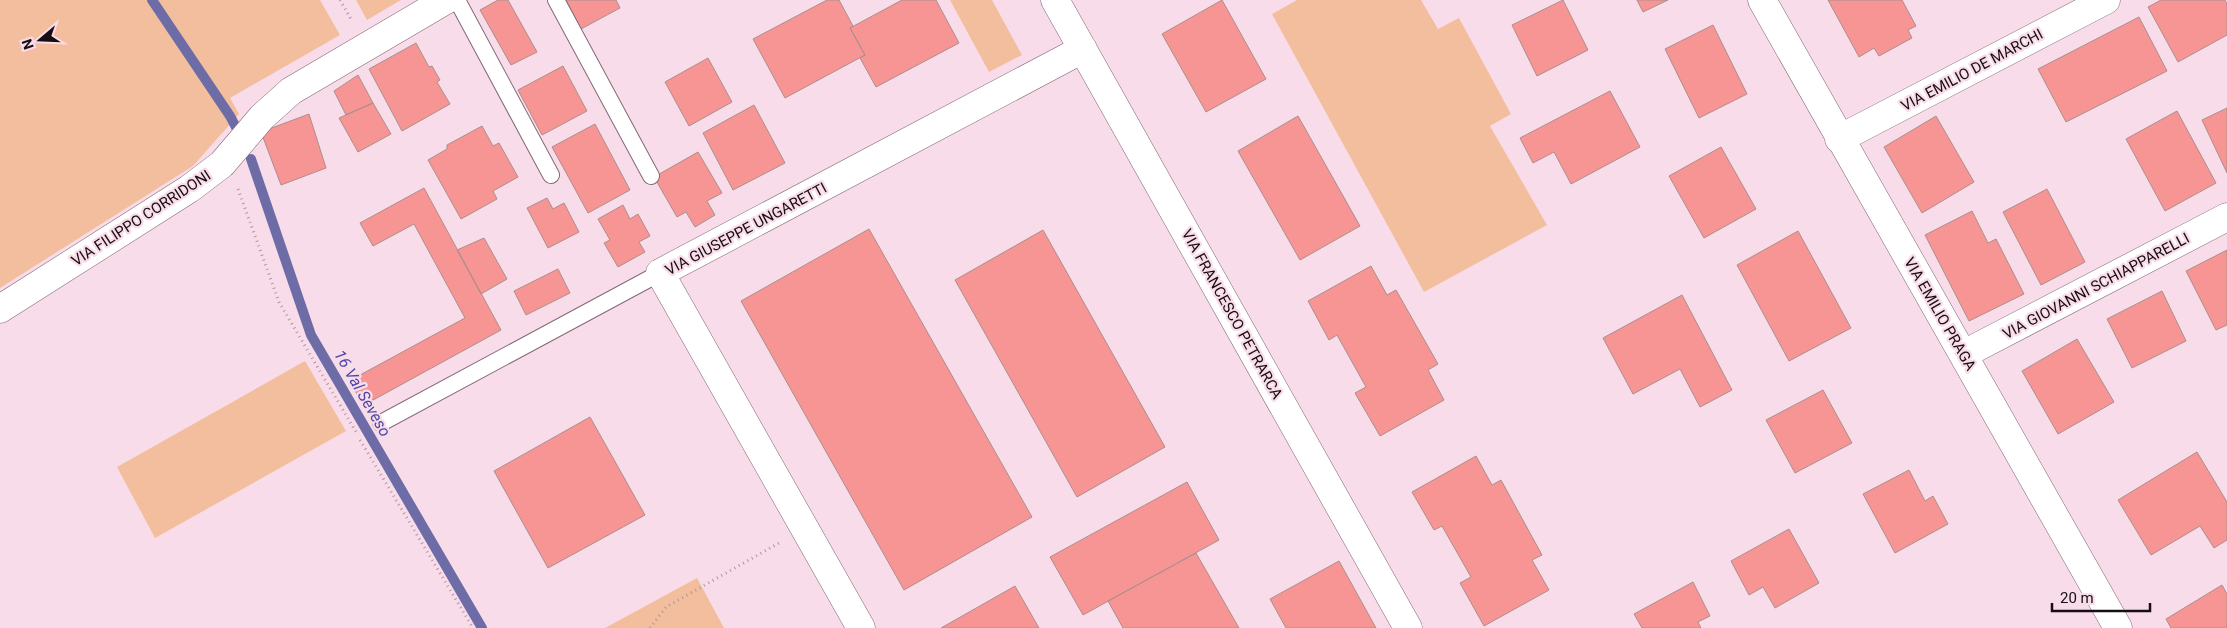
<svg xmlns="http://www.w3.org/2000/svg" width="2227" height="628" font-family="Roboto,sans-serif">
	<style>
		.green { fill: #f3be9d }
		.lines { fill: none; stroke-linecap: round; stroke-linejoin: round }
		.stream { stroke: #6d6ca6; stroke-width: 10 }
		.building { fill: #f69594; stroke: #ac8e8d }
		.lane-casing { stroke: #826975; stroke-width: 18 }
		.street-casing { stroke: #826975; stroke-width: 29 }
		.path { stroke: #ae97a2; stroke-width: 3; stroke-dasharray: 1 4; stroke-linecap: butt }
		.lane { stroke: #fff; stroke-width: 16 }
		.street { stroke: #fff; stroke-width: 28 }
		.labels { text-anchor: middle; stroke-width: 4.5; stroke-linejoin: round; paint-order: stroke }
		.street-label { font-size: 15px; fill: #170e13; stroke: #f9dce9 }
		.water-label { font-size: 16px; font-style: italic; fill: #4d47a5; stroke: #f9dce9 }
	</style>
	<rect width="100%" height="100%" fill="#f9dce9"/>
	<path class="green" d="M0,0h320l20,35 -110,63 9,16 -46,52 -193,122z
		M356,0h45l-34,20z
		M950,0h42l30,55 -33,17z
		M1297,0h124l17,29 21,-11 52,96 -21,12 57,99 -123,67 -152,-278z
		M305,361l41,70 -191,107 -38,-71z
		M697,578l27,50h-119z"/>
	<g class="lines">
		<path class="stream" d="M152,0l78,116 8,15
			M251,159l60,176 171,293"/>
	</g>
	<path class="building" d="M498,0h10l29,52 -26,13 -31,-55z
		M566,0h50l4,8 -39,21z
		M827,0h12l14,26 -3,2 15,27 -80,43 -32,-59z
		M902,0h34l23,43 -83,44 -16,-29 5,-3 -15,-27z
		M1222,0l44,79 -60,33 -44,-78z
		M1563,0l25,50 -51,26 -25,-51z
		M1637,0h31l-25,12z
		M1828,0h74l14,26 -8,4 4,8 -33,18 -5,-8 -15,9z
		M2161,0h64l2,4v31l-49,27 -30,-55z
		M2139,17l28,54 -101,51 -28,-53z
		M1713,25l34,69 -48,24 -34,-69z
		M416,43l13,24 3,-1 8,14 -3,2 13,22 -48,27 -33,-62z
		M708,58l24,44 -43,24 -24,-44z
		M563,66l24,45 -45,24 -24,-45z
		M358,75l15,28 -27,12 -12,-24z
		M1610,91l30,56 -69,37 -17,-32 -21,11 -13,-25z
		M373,103l18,31 -33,18 -19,-34z
		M754,105l31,58 -52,27 -30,-57z
		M2227,108v65l-25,-53z
		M2177,111l39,72 -51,28 -39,-72z
		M309,114l17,54 -45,17 -20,-53z
		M1298,116l62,110 -60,34 -62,-109z
		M1936,116l38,66 -52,31 -38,-66z
		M595,124l35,66 -42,23 -36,-66z
		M482,126l11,20 6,-3 19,34 -25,14 4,8 -36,20 -33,-59 19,-11v-4z
		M1721,147l35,62 -52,29 -35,-62z
		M698,152l24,41 -15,8 8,14 -20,12 -9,-15 -9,5 -23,-40z
		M424,188l77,142 -137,75 -15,-24 116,-63 -51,-94 -41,22 -13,-23z
		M2047,189l38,73 -44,23 -38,-73z
		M547,198l6,11 11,-6 15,29 -31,16 -21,-40z
		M623,205l7,14 8,-5 12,22 -11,6 6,10 -27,15 -14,-24 6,-3 -12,-21z
		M1972,211l16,32 8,-4 28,55 -55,27 -44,-86z
		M869,229l163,288 -128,73 -163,-289z
		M1043,230l122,217 -88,50 -122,-217z
		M1798,231l53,97 -62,33 -52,-96z
		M484,238l23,41 -26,15 -24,-44z
		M2227,250v75l-11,5 -30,-59z
		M1371,266l16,29 9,-5 42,74 -10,6 16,30 -64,36 -25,-43 11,-6 -29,-52 -8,5 -21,-39z
		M558,269l12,24 -44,22 -12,-24z
		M2162,291l24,50 -54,27 -25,-49z
		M1682,295l50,95 -32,17 -20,-38 -47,25 -30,-56z
		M2077,339l37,63 -56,32 -36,-63z
		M1823,390l29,53 -57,30 -29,-53z
		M590,417l55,98 -97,53 -54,-97z
		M2197,452l30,50v38l-13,8 -14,-22 -49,29 -33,-55z
		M1476,456l16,29 9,-5 41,75 -10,5 17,30 -65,36 -24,-43 11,-6 -29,-51 -8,4 -22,-38z
		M1909,470l16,31 8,-5 15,28 -53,29 -32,-59z
		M1187,482l32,58 -136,75 -33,-58z
		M1789,529l30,54 -44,25 -12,-21 -14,8 -18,-34z
		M1196,553l43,75h-116l-15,-27z
		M1339,561l37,67h-90l-16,-29z
		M1693,582l17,34 -12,6 3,6h-59l-8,-14z
		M2222,585l5,9v34h-56l-5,-9z
		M1015,586l24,42h-98z"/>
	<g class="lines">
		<g class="lane-casing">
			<path id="lane" d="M457,0l94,175
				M556,0l95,176
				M381,423l279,-150"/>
		</g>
		<g class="street-casing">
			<path id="street" d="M1055,0l353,628
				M1762,0l356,628
				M1839,139l267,-139
				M0,309l189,-120 33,-25 40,-47 29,-26 155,-91
				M1964,354l263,-137
				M861,628l-201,-355 423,-224"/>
		</g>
		<path class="path" d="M340,0l12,21
			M238,189l41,113 77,130
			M360,440l113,188
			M650,628l16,-21 113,-64"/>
		<use href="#lane" class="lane"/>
		<use href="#street" class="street"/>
	</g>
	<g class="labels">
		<g class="street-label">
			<text transform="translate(1972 70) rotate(-28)" y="5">VIA EMILIO DE MARCHI</text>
			<text transform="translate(141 218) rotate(-33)" y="5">VIA FILIPPO CORRIDONI</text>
			<text transform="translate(746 229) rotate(-28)" y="5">VIA GIUSEPPE UNGARETTI</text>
			<text transform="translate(2096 286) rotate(-28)" y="5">VIA GIOVANNI SCHIAPPARELLI</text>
			<text transform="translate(1232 314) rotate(61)" y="5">VIA FRANCESCO PETRARCA</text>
			<text transform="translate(1940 314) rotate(60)" y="5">VIA EMILIO PRAGA</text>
		</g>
		<g class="water-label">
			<text transform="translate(363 393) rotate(60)" y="6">16 Val Seveso</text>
		</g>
	</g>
	<g transform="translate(40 40) rotate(251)" stroke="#f9dce9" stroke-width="4" paint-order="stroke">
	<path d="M0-4L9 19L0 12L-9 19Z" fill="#170e13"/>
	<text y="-8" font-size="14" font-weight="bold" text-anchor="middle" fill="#170e13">N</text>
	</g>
	<path d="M2052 603v8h98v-8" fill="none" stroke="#170e13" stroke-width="2.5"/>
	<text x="2060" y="603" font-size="15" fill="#170e13" stroke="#f9dce9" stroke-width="4" paint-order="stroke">20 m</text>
</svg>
